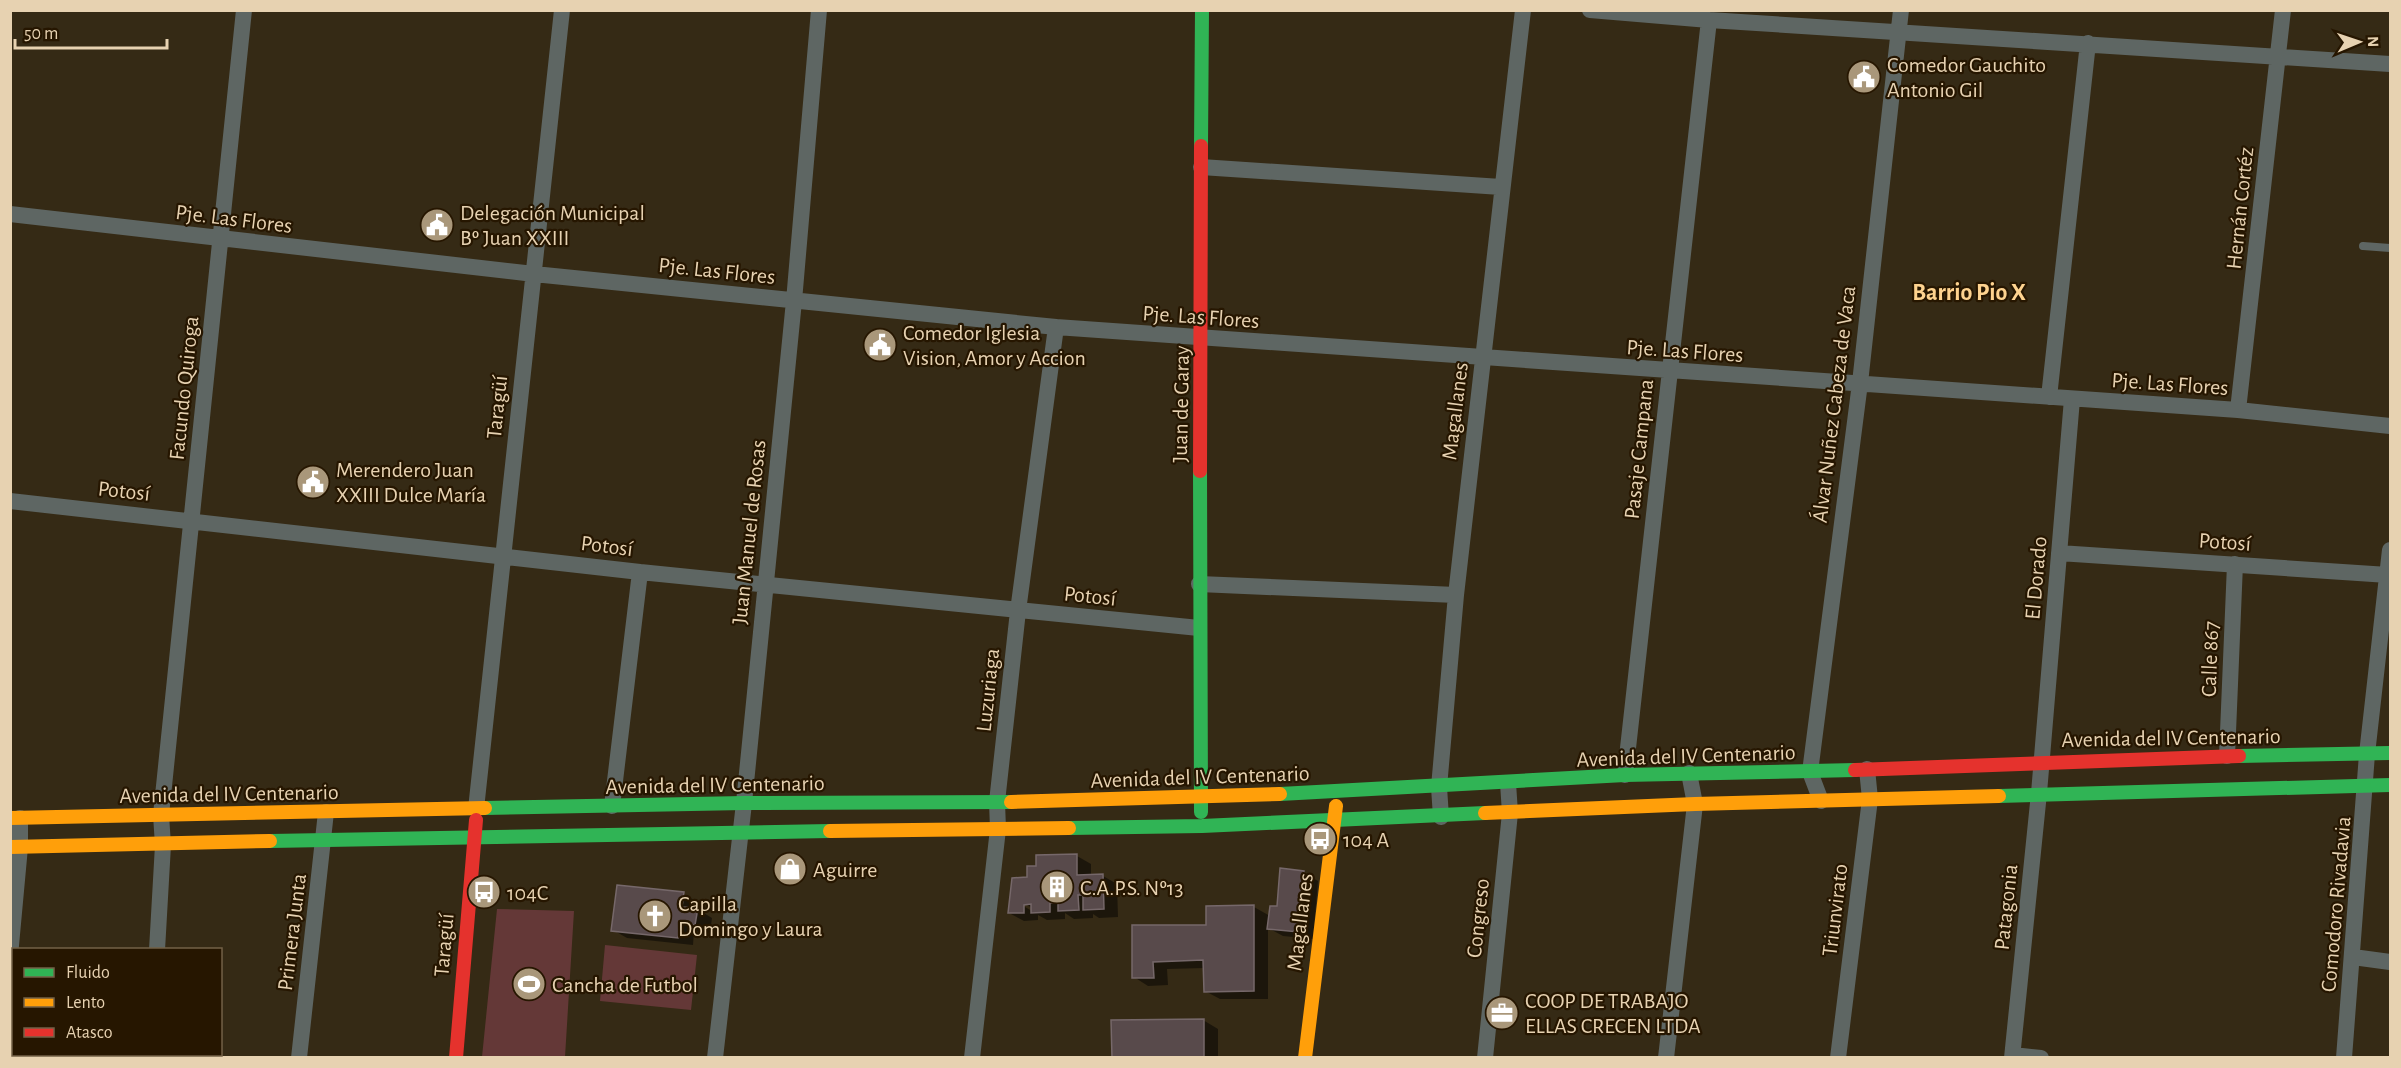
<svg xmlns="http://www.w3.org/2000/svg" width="2401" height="1068" font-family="'Alegreya Sans',sans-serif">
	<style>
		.green { fill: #643837 }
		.shadow { fill: #0007; fill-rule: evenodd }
		.building { fill: #584a4b; stroke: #76686a; stroke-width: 1.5 }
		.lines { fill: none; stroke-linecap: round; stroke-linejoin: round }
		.lane { stroke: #5e6663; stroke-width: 8 }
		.street { stroke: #5e6663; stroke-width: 16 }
		.fast { stroke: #30b455; stroke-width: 14 }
		.slow { stroke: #ff9f0a; stroke-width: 14 }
		.jam { stroke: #e5322d; stroke-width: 14 }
		.labels { text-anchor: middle; stroke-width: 4.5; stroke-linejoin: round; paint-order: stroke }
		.poi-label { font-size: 22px; fill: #e7d2b1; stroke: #261600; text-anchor: start }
		.street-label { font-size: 22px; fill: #e7d2b1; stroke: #261600 }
		.neighbourhood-label { font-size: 24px; font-weight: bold; fill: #fed38f; stroke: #261600 }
	</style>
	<rect width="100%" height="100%" fill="#352a15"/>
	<path class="green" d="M497,909l77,2 -9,146h-83z
		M605,945l92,10 -6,55 -91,-9z"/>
	<path class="shadow" d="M1077,856l14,8v12h12l14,8 1,33 -19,1 -6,-4v4l-19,1 -9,-6v6l-18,1 -9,-5v5l-14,1 -15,-8 28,-46zM1019,900l13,8v3l-14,-8z
		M1304,873l14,8 -5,58 -30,-3 -15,-8v71h-48l-15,-8v-23l-38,1 1,16 -20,1 -14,-9 -1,-50h75l46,-20 16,9z
		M683,894l15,8 -1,7 15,9 -2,15 -16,-2 -1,14 -66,-7 -14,-8z
		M1203,1020l15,9v29h-104z"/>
	<path class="building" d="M1077,854v21l26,-1 1,35 -21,1v-15h-5l1,15 -21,1v-9l-8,1v9l-19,1v-9l-7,1v8h-16l4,-35 15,-1v-11h9v-11z
		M1280,868l24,3 -5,61 -32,-3 3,-23h7z
		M617,885l67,7 -2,15 16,1 -3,17 -15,-1 -2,14 -67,-7z
		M1254,905v86l-50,1 -1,-32 -50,2 1,16h-22v-53h74v-19z
		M1204,1019v39h-92l-1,-38z"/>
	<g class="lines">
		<path class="lane" d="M2363,246l27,2"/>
		<path class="street" d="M1590,10l119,10 681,44
			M1201,167l300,20
			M10,214l524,60 522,53 1182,83 152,16
			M2049,397l39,-354
			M2238,410l45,-400
			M10,501l630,71 559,56
			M2059,553l329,22
			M1199,584l257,11
			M2227,756l8,-192
			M1625,775l84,-755
			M1821,801l-11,-29 50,-389 41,-373
			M612,806l28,-234
			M476,809l86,-799
			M1441,817l-2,-30 17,-192 67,-585
			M157,950l6,-105 -2,-30 83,-805
			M10,956l10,-109v-29
			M2353,957l37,5
			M2013,1055l28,3
			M152,1058v-4
			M299,1058l27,-246
			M715,1058l29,-255 50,-502 25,-291
			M972,1058l26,-229 -1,-27 21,-191 38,-284
			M1485,1058l25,-245 -2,-30
			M1666,1058l29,-254 -6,-31
			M1838,1058l32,-259 -3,-30
			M2012,1058l27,-265 33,-394
			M2344,1058l23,-304 23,-204"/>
		<path class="fast" d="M1201,146l1,-136
			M1200,471l1,341
			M2239,756l151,-3
			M1280,794l345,-19 230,-5
			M1999,796l391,-11
			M485,808l259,-5 267,-1
			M1069,828l133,-2 283,-13
			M270,841l560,-10"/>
		<path class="slow" d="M1011,802l269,-8
			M1485,813l210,-9 304,-8
			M10,818l475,-10
			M830,831l239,-3
			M10,847l260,-6
			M1305,1058l31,-252"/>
		<path class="jam" d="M1200,471l1,-325
			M1855,770l384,-14
			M456,1058l20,-238"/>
	</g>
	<defs>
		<g id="civic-disc" transform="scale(1.725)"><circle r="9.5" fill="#a9977a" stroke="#261600"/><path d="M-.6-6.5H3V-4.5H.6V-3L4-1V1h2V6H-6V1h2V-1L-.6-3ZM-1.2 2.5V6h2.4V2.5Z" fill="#fff"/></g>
		<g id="bus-disc" transform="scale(1.725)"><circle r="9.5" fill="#a9977a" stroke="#261600"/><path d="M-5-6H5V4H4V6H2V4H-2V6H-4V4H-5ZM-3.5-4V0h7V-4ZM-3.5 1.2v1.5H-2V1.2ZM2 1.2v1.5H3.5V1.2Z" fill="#fff"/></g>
		<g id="shop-disc" transform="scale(1.725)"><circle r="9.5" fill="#a9977a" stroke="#261600"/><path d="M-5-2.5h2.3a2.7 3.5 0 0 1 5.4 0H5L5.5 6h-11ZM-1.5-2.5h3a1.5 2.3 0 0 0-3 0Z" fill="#fff"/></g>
		<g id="building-disc" transform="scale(1.725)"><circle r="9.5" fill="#a9977a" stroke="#261600"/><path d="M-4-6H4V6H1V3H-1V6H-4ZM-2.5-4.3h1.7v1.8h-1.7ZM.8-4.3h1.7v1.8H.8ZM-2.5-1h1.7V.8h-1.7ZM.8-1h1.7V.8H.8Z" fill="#fff"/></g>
		<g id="church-disc" transform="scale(1.725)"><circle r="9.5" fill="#a9977a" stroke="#261600"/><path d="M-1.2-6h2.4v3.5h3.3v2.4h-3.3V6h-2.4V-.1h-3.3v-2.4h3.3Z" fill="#fff"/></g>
		<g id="stadium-disc" transform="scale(1.725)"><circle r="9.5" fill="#a9977a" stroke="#261600"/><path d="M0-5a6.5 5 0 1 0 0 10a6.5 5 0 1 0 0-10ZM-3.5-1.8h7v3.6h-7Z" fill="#fff"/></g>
		<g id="office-disc" transform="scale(1.725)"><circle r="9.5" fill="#a9977a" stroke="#261600"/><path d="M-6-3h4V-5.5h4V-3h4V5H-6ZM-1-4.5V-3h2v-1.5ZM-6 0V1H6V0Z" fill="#fff"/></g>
	</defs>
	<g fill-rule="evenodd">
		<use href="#civic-disc" x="1864" y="77"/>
		<use href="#civic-disc" x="437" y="225"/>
		<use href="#civic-disc" x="880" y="345"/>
		<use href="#civic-disc" x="313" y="482"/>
		<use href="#bus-disc" x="1320" y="839"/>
		<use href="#shop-disc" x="790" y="869"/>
		<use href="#building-disc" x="1057" y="887"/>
		<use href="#bus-disc" x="484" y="892"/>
		<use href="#church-disc" x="655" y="916"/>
		<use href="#stadium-disc" x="529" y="984"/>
		<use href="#office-disc" x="1502" y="1013"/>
	</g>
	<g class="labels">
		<g class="poi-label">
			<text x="1887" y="72">Comedor Gauchito<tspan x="1887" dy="25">Antonio Gil</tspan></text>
			<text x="460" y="220">Delegación Municipal<tspan x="460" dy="25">Bº Juan XXIII</tspan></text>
			<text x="903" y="340">Comedor Iglesia<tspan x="903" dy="25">Vision, Amor y Accion</tspan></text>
			<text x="336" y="477">Merendero Juan<tspan x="336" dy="25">XXIII Dulce María</tspan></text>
			<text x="1343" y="847">104 A</text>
			<text x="813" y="877">Aguirre</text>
			<text x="1080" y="895">C.A.P.S. Nº13</text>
			<text x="507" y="900">104C</text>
			<text x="678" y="911">Capilla<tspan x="678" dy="25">Domingo y Laura</tspan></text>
			<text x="552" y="992">Cancha de Futbol</text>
			<text x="1525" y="1008">COOP DE TRABAJO<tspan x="1525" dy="25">ELLAS CRECEN LTDA</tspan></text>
		</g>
		<g class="street-label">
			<text transform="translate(2239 208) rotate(-84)" y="8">Hernán Cortéz</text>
			<text transform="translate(234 218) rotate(7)" y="8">Pje. Las Flores</text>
			<text transform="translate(717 270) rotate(6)" y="8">Pje. Las Flores</text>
			<text transform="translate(1201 316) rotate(4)" y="8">Pje. Las Flores</text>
			<text transform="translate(1685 350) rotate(4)" y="8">Pje. Las Flores</text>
			<text transform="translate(2170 383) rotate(4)" y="8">Pje. Las Flores</text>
			<text transform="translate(183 388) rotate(-84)" y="8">Facundo Quiroga</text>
			<text transform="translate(1180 404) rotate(-89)" y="8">Juan de Garay</text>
			<text transform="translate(1833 404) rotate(-83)" y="8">Álvar Nuñez Cabeza de Vaca</text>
			<text transform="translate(496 407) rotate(-84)" y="8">Taragüí</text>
			<text transform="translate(1454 411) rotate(-83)" y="8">Magallanes</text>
			<text transform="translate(1638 449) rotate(-84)" y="8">Pasaje Campana</text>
			<text transform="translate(124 490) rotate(6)" y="8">Potosí</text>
			<text transform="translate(748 532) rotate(-84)" y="8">Juan Manuel de Rosas</text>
			<text transform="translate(2225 541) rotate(4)" y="8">Potosí</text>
			<text transform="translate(607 545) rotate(7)" y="8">Potosí</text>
			<text transform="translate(2035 578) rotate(-85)" y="8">El Dorado</text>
			<text transform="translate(1090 595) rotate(6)" y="8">Potosí</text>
			<text transform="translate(2209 659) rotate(-88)" y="8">Calle 867</text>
			<text transform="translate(987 690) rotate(-84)" y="8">Luzuriaga</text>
			<text transform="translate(2171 737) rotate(-1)" y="8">Avenida del IV Centenario</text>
			<text transform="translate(1686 755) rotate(-2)" y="8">Avenida del IV Centenario</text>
			<text transform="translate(1200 776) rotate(-2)" y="8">Avenida del IV Centenario</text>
			<text transform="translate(715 784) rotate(-1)" y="8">Avenida del IV Centenario</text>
			<text transform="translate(229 793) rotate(-1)" y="8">Avenida del IV Centenario</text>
			<text transform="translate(2335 904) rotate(-85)" y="8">Comodoro Rivadavia</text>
			<text transform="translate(2005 907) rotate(-84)" y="8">Patagonia</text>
			<text transform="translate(1834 910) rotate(-83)" y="8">Triunvirato</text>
			<text transform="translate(1477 918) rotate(-84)" y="8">Congreso</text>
			<text transform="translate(1299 922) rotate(-83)" y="8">Magallanes</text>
			<text transform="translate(291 932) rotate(-83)" y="8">Primera Junta</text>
			<text transform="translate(443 945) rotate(-85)" y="8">Taragüí</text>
		</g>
		<g class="neighbourhood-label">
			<text x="1969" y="300">Barrio Pio X</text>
		</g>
	</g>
	<rect width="2401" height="1068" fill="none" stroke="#e7d2b1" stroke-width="24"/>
	<rect x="12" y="948" width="210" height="108" fill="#261600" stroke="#736147" stroke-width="1.5"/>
	<rect x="24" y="968" width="30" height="9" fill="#30b455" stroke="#736147" stroke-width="1.5"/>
	<text x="66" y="978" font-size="18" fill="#e7d2b1">Fluido</text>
	<rect x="24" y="998" width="30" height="9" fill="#ff9f0a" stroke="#736147" stroke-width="1.5"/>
	<text x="66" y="1008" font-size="18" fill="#e7d2b1">Lento</text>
	<rect x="24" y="1028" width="30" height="9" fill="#e5322d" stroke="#736147" stroke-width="1.5"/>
	<text x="66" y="1038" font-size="18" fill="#e7d2b1">Atasco</text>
	<g transform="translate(2359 42) rotate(88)" stroke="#261600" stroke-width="4.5" paint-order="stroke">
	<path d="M0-4.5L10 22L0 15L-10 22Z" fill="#e7d2b1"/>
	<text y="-9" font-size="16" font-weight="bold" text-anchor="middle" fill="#e7d2b1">N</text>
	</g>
	<path d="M15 39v9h152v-9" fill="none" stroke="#e7d2b1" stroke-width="3"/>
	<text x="24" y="39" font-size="18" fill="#e7d2b1" stroke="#261600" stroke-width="4.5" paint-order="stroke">50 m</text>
</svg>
